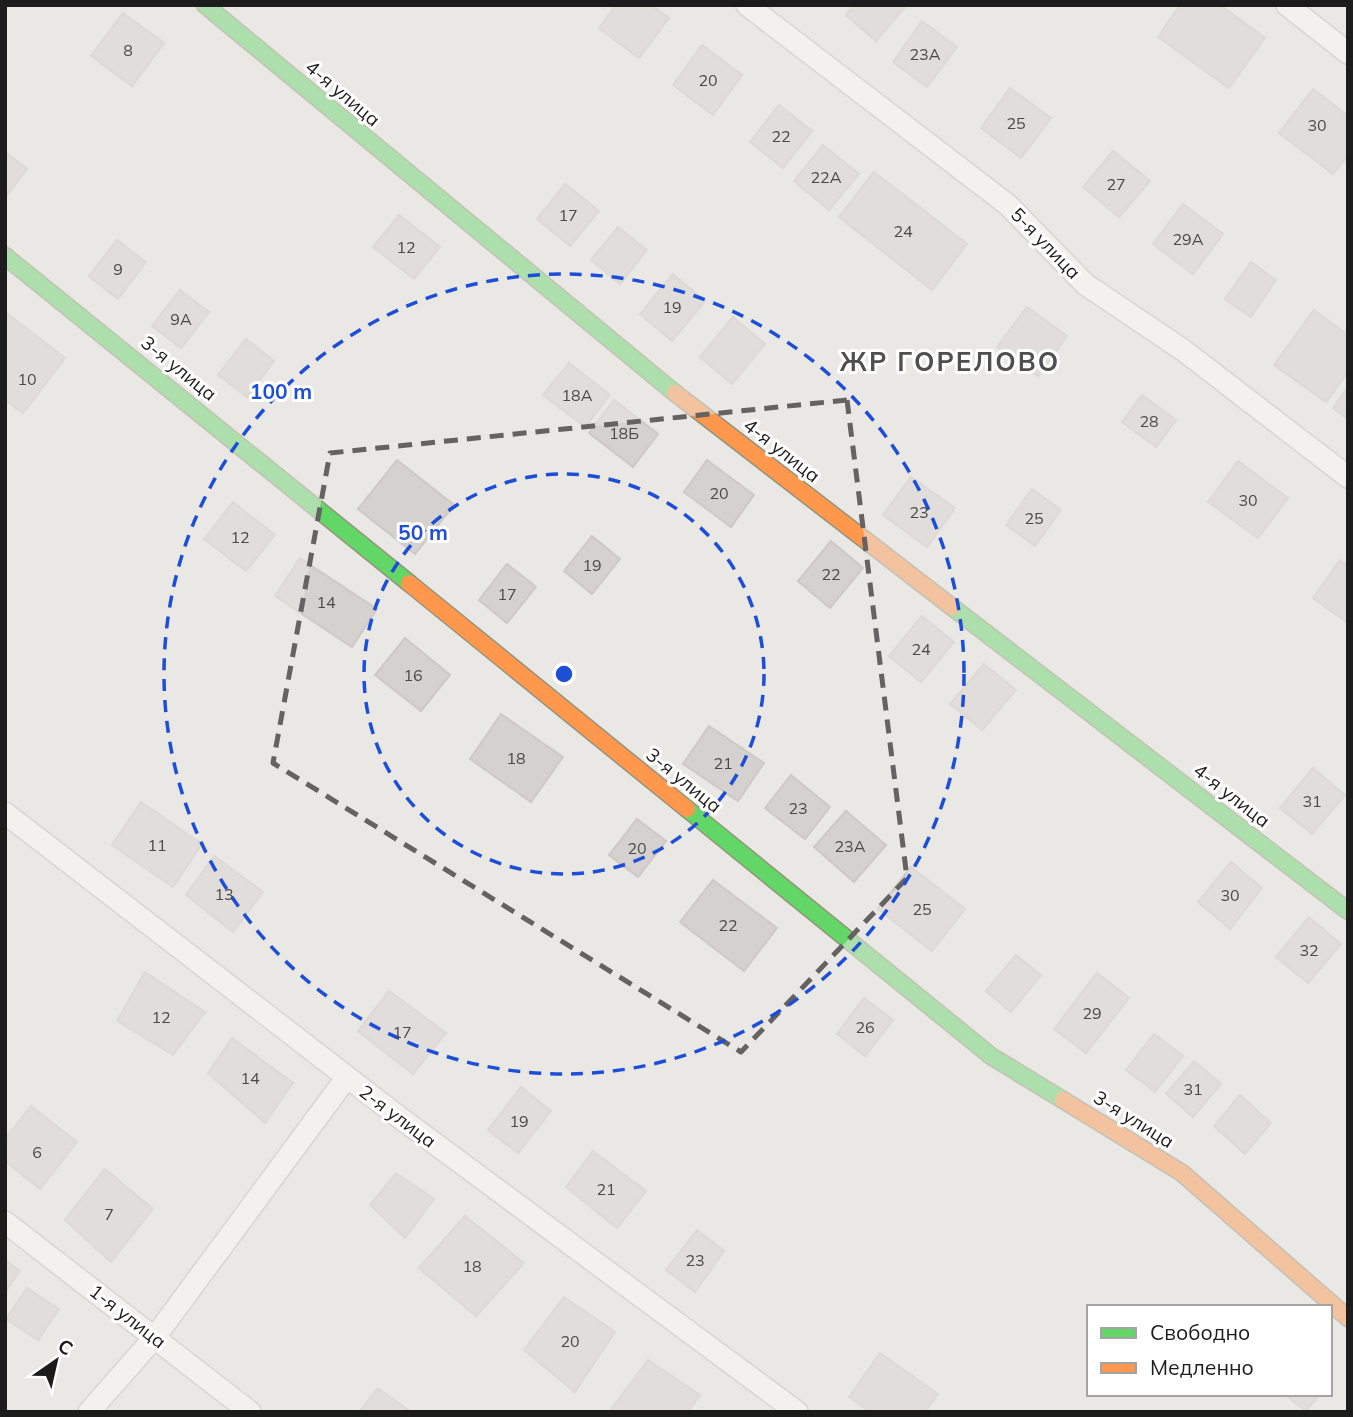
<svg xmlns="http://www.w3.org/2000/svg" width="1353" height="1417" font-family="Mulish,sans-serif">
	<style>
		.building { fill: #d5d1ce; stroke: #cec9c5; stroke-width: 2 }
		.lines { fill: none; stroke-linecap: round; stroke-linejoin: round }
		.street-casing { stroke: #c3c2c0; stroke-width: 24 }
		.fast-casing { stroke: #94947c; stroke-width: 19 }
		.slow-casing { stroke: #94947c; stroke-width: 19 }
		.street { stroke: #fcfcfb; stroke-width: 21 }
		.fast { stroke: #63d668; stroke-width: 16 }
		.slow { stroke: #ff974d; stroke-width: 16 }
		.marked { fill: none; stroke: #646362; stroke-width: 5; stroke-dasharray: 14 9; stroke-linejoin: round }
		.ring { fill: none; stroke: #1d4ed8; stroke-width: 3.5; stroke-dasharray: 12 9 }
		.labels { text-anchor: middle; stroke-width: 6; stroke-linejoin: round; paint-order: stroke }
		.number-label { font-size: 16px; fill: #4a4948 }
		.street-label { font-size: 19px; fill: #1c1c1c; stroke: #fff }
		.district-label { font-size: 26px; font-weight: bold; letter-spacing: 2px; fill: #4f4f4f; stroke: #fff }
		.centre { fill: #1d4ed8; stroke: #fff; stroke-width: 3.5 }
		.ring-label { font-size: 21px; text-anchor: middle; font-weight: bold; fill: #1d4ed8; stroke: #fff; stroke-width: 6; stroke-linejoin: round; paint-order: stroke }
	</style>
	<rect width="100%" height="100%" fill="#eae8e4"/>
	<path class="building" d="M616,5h35l18,13 -30,40 -40,-30z
		M854,5h49l2,2 -29,34 -30,-26z
		M1180,5h40l45,33 -36,50 -71,-51z
		M123,13l41,30 -32,43 -41,-30z
		M922,21l35,26 -30,40 -34,-25z
		M702,45l40,30 -29,40 -40,-30z
		M1010,88l41,30 -30,40 -40,-30z
		M1313,89l35,27v39l-15,19 -54,-41z
		M779,105l33,26 -29,37 -33,-26z
		M823,145l36,29 -30,36 -35,-29z
		M1113,151l37,30 -31,36 -36,-30z
		M5,152l22,17 -22,29z
		M874,172l93,72 -35,46 -93,-73z
		M565,184l34,27 -29,35 -33,-27z
		M1183,204l40,30 -30,40 -40,-30z
		M399,215l41,32 -26,32 -41,-32z
		M618,227l29,23 -27,34 -29,-24z
		M117,240l29,22 -28,37 -29,-23z
		M1251,262l25,18 -25,37 -26,-18z
		M673,274l32,27 -33,40 -32,-27z
		M180,290l29,22 -28,36 -29,-22z
		M1027,307l40,29 -29,40 -41,-29z
		M1314,310l34,25v37l-22,30 -52,-37z
		M5,312l60,46 -42,55 -18,-13z
		M733,317l32,27 -33,40 -32,-27z
		M246,339l28,22 -27,36 -29,-22z
		M569,363l41,32 -25,32 -42,-32z
		M1348,387v32l-15,-11z
		M1142,395l34,25 -20,27 -34,-25z
		M614,400l44,34 -25,33 -44,-34z
		M397,460l57,45 -39,49 -57,-45z
		M707,460l47,35 -23,32 -47,-35z
		M1238,461l50,37 -30,40 -50,-36z
		M911,477l44,31 -28,39 -44,-32z
		M1032,489l29,21 -26,36 -29,-21z
		M233,502l42,33 -29,36 -42,-32z
		M592,536l28,23 -28,35 -28,-23z
		M831,541l32,27 -33,40 -32,-27z
		M300,558l77,51 -25,38 -77,-51z
		M1340,560l8,6v57l-35,-25z
		M507,564l29,23 -29,36 -28,-23z
		M922,616l32,26 -33,40 -32,-26z
		M405,638l45,37 -29,36 -46,-36z
		M984,664l32,26 -34,40 -32,-26z
		M501,714l62,43 -32,45 -61,-43z
		M709,726l55,37 -26,38 -55,-37z
		M1313,768l32,27 -33,39 -32,-26z
		M791,775l39,32 -25,32 -40,-31z
		M141,802l61,42 -29,43 -61,-42z
		M846,811l40,34 -32,37 -40,-35z
		M637,819l29,22 -28,36 -29,-22z
		M214,856l49,36 -30,40 -47,-37z
		M1231,862l31,26 -32,41 -32,-27z
		M911,867l54,42 -33,42 -54,-42z
		M713,880l64,48 -33,43 -64,-49z
		M1309,917l32,27 -33,39 -32,-26z
		M1016,955l25,20 -30,37 -25,-21z
		M145,972l60,40 -32,43 -56,-34z
		M1097,973l32,25 -43,55 -32,-24z
		M389,991l57,42 -33,41 -55,-43z
		M864,998l29,22 -28,36 -28,-22z
		M1154,1034l29,22 -28,36 -29,-22z
		M232,1038l61,45 -28,40 -57,-50z
		M1194,1061l27,23 -28,33 -27,-23z
		M521,1087l30,24 -33,42 -30,-23z
		M1240,1095l31,28 -26,31 -31,-28z
		M31,1106l46,36 -37,47 -35,-28v-22z
		M593,1151l53,40 -29,37 -51,-41z
		M105,1169l48,40 -42,53 -46,-42z
		M396,1173l38,26 -29,39 -35,-33z
		M465,1216l59,47 -48,53 -57,-48z
		M697,1230l27,21 -29,41 -29,-22z
		M5,1260l15,11 -15,21z
		M27,1288l32,21 -21,31 -32,-21z
		M564,1297l51,35 -40,60 -51,-42z
		M880,1353l58,41 -13,18h-55l-21,-15z
		M648,1360l52,35 -12,17h-79z
		M378,1388l33,24h-52z
		M1284,1394h36l-14,17z"/>
	<g class="lines">
		<g class="street-casing">
			<path id="street" d="M747,5l261,200 77,79 98,66 165,127
				M1287,5l61,48
				M5,813l394,304 398,295
				M5,1222l245,190
				M89,1412l66,-75 192,-260"/>
		</g>
		<g class="fast-casing">
			<path id="fast" d="M205,5l470,388
				M5,256l404,327
				M952,607l396,304
				M687,809l304,247 72,44"/>
		</g>
		<g class="slow-casing">
			<path id="slow" d="M675,393l277,214
				M409,583l278,226
				M1063,1100l119,73 166,145"/>
		</g>
		<use href="#street" class="street"/>
		<use href="#fast" class="fast"/>
		<use href="#slow" class="slow"/>
	</g>
	<path d="M0 0H1353V1417H0ZM847,400l60,478 -166,174 -468,-289 57,-310z" fill="#eae8e4" fill-opacity=".55" fill-rule="evenodd"/>
	<path class="marked" d="M847,400l60,478 -166,174 -468,-289 57,-310z"/>
	<g class="ring">
		<circle cx="564" cy="674" r="200"/>
		<circle cx="564" cy="674" r="400"/>
	</g>
	<g class="labels">
		<g class="number-label">
			<text x="128" y="56">8</text>
			<text x="925" y="60">23А</text>
			<text x="708" y="86">20</text>
			<text x="1016" y="129">25</text>
			<text x="1317" y="131">30</text>
			<text x="781" y="142">22</text>
			<text x="826" y="183">22А</text>
			<text x="1116" y="190">27</text>
			<text x="568" y="221">17</text>
			<text x="903" y="237">24</text>
			<text x="1188" y="245">29А</text>
			<text x="406" y="253">12</text>
			<text x="118" y="275">9</text>
			<text x="672" y="313">19</text>
			<text x="181" y="325">9А</text>
			<text x="27" y="385">10</text>
			<text x="577" y="401">18А</text>
			<text x="1149" y="427">28</text>
			<text x="624" y="439">18Б</text>
			<text x="719" y="499">20</text>
			<text x="1248" y="506">30</text>
			<text x="919" y="518">23</text>
			<text x="1034" y="524">25</text>
			<text x="240" y="543">12</text>
			<text x="592" y="571">19</text>
			<text x="831" y="580">22</text>
			<text x="507" y="600">17</text>
			<text x="326" y="608">14</text>
			<text x="921" y="655">24</text>
			<text x="413" y="681">16</text>
			<text x="516" y="764">18</text>
			<text x="723" y="769">21</text>
			<text x="1312" y="807">31</text>
			<text x="798" y="814">23</text>
			<text x="157" y="851">11</text>
			<text x="850" y="852">23А</text>
			<text x="637" y="854">20</text>
			<text x="224" y="900">13</text>
			<text x="1230" y="901">30</text>
			<text x="922" y="915">25</text>
			<text x="728" y="931">22</text>
			<text x="1309" y="956">32</text>
			<text x="1092" y="1019">29</text>
			<text x="161" y="1023">12</text>
			<text x="865" y="1033">26</text>
			<text x="402" y="1038">17</text>
			<text x="250" y="1084">14</text>
			<text x="1193" y="1095">31</text>
			<text x="519" y="1127">19</text>
			<text x="37" y="1158">6</text>
			<text x="606" y="1195">21</text>
			<text x="109" y="1220">7</text>
			<text x="695" y="1266">23</text>
			<text x="472" y="1272">18</text>
			<text x="570" y="1347">20</text>
		</g>
		<g class="street-label">
			<text transform="translate(343 93) rotate(40)" y="7">4-я улица</text>
			<text transform="translate(1046 243) rotate(46)" y="7">5-я улица</text>
			<text transform="translate(179 368) rotate(39)" y="7">3-я улица</text>
			<text transform="translate(782 450) rotate(38)" y="7">4-я улица</text>
			<text transform="translate(684 780) rotate(39)" y="7">3-я улица</text>
			<text transform="translate(1232 795) rotate(38)" y="7">4-я улица</text>
			<text transform="translate(398 1116) rotate(37)" y="7">2-я улица</text>
			<text transform="translate(1134 1119) rotate(32)" y="7">3-я улица</text>
			<text transform="translate(128 1316) rotate(38)" y="7">1-я улица</text>
		</g>
		<g class="district-label">
			<text x="950" y="371">ЖР ГОРЕЛОВО</text>
		</g>
	</g>
	<circle cx="564" cy="674" r="10" class="centre"/>
	<g class="ring-label">
		<text x="281" y="399">100 m</text>
		<text x="423" y="540">50 m</text>
	</g>
	<rect width="1353" height="1417" fill="none" stroke="#1c1c1c" stroke-width="14"/>
	<rect x="1087" y="1305" width="245" height="91" fill="#ffffff" stroke="#a4a4a4" stroke-width="2"/>
	<rect x="1101" y="1328" width="35" height="10" fill="#63d668" stroke="#a4a4a4" stroke-width="2"/>
	<text x="1150" y="1340" font-size="21" fill="#1c1c1c">Свободно</text>
	<rect x="1101" y="1363" width="35" height="10" fill="#ff974d" stroke="#a4a4a4" stroke-width="2"/>
	<text x="1150" y="1375" font-size="21" fill="#1c1c1c">Медленно</text>
	<g transform="translate(56 1361) rotate(34)" stroke="#ffffff" stroke-width="5" paint-order="stroke">
	<path d="M0-5L12 26L0 18L-12 26Z" fill="#1c1c1c"/>
	<text y="-10" font-size="19" font-weight="bold" text-anchor="middle" fill="#1c1c1c">С</text>
	</g>
</svg>
